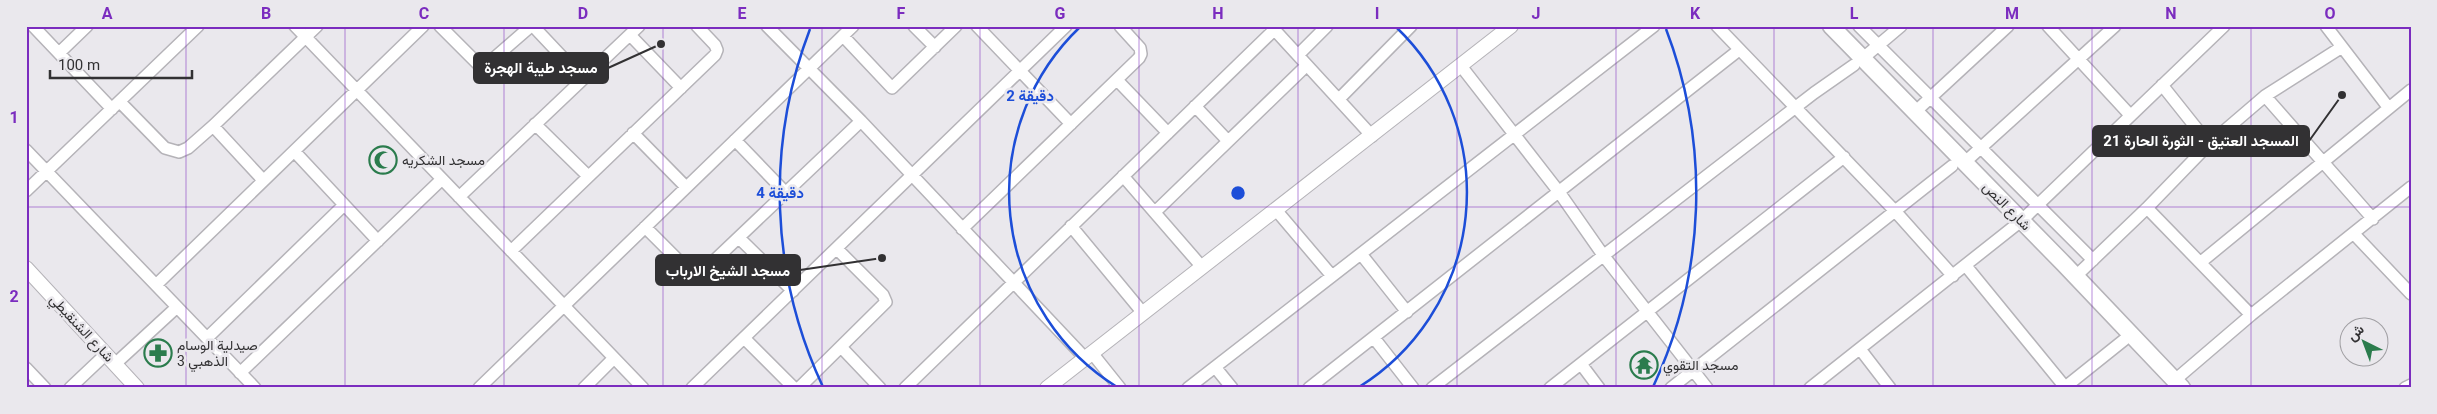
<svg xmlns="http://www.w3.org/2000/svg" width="2437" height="414" font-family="Roboto,Vazirmatn,sans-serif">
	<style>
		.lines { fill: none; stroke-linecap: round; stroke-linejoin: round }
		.minor-casing { stroke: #b5b3b8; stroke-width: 14 }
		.tertiary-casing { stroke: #b5b3b8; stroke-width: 16 }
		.secondary-casing { stroke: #b5b3b8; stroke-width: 19 }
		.minor { stroke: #fff; stroke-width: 11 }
		.tertiary { stroke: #fff; stroke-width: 14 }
		.secondary { stroke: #fff; stroke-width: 16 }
		.grid { fill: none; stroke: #7b2cbf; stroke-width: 1; stroke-opacity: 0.55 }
		.ring { fill: none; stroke: #1d4ed8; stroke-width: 2.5 }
		.labels { text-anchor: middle; stroke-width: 5; stroke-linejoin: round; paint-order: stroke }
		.poi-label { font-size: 14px; fill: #323133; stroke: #eae8ed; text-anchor: start }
		.street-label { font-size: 14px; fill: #323133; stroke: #eae8ed }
		.centre { fill: #1d4ed8; stroke: #eae8ed; stroke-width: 2.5 }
		.ring-label { font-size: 15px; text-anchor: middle; font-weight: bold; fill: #1d4ed8; stroke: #eae8ed; stroke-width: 5; stroke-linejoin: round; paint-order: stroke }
		.leader { fill: none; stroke: #323133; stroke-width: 2 }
		.callout-dot { fill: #323133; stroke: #eae8ed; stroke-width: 2 }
		.callout { fill: #323133; stroke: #323133; stroke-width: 2 }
		.callout-label { font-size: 15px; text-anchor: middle; font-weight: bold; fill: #fff }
		.neatline { fill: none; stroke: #7b2cbf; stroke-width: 2 }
		.grid-label { font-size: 16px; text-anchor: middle; font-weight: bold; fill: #7b2cbf }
	</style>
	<rect width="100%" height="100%" fill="#eae8ed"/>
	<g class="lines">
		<g class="minor-casing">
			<path id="minor" d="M33,26l79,83
				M295,26l348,362
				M440,26l38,38 7,2 46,-40
				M533,26l50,53
				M767,26l94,95 224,237
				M914,26l21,21
				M977,26l94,98
				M1271,26l101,110
				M1717,26l178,185 58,65
				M1859,26l234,234
				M2048,26l82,89
				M2326,26l62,81
				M630,35l51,53
				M843,36l49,52 64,-62
				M59,53l28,-27
				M1298,55l29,-29
				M1862,59l39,-33
				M1461,66l98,126 44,63 104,133
				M1117,80l51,53
				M2162,85l47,59
				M2265,96l108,123
				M1339,99l72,-73
				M120,102l45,46 14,4 9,-4 25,-22 104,-100
				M1195,106l33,35
				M1915,112l93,-86
				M535,124l53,52
				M213,126l50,54
				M633,133l53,54
				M735,140l51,53
				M26,150l229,238
				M294,151l84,90
				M1964,163l151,-137
				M1123,176l79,91
				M26,191l172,-165
				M459,197l180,-171
				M2147,208l104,107
				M1276,210l56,66
				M1155,212l152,-147
				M1071,226l72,87
				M645,227l47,47 6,2 163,-155
				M962,229l177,-171 2,-4 -1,-6 -20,-22
				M2354,234l57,60
				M739,238l54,53
				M511,251l204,-196 2,-5 -2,-5 -18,-19
				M1361,254l46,58
				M2201,262l210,-172
				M1966,266l99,121
				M2076,276l71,-68 62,-64 56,-48 77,-49
				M156,285l267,-259
				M207,338l137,-133
				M744,338l50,50
				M1374,338l39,50
				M841,347l39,41
				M1860,349l30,39
				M1092,353l28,35
				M115,364l62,-57
				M1581,364l18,24
				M1215,367l17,21
				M26,368l19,20
				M240,373l202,-194
				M2175,380l76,-65 160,-128
				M70,388l36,-34
				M479,388l374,-362
				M584,388l30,-30
				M692,388l374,-362
				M799,388l87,-86 -3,-7 -46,-46
				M905,388l369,-358
				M1188,388l466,-362
				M1309,388l430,-338
				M1432,388l382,-295 40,-28
				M1550,388l294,-231
				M1671,388l281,-222
				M1810,388l211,-167 203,-195
				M2064,388l60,-48
				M2405,388l6,-3"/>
		</g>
		<g class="tertiary-casing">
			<path id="tertiary" d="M26,268l111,120
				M1047,388l464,-362"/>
		</g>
		<g class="secondary-casing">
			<path id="secondary" d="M1831,26l233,238 118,124"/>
		</g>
		<use href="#minor" class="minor"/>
		<use href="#tertiary" class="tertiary"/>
		<use href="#secondary" class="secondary"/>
	</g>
	<path class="grid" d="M186,26v362M345,26v362M504,26v362M663,26v362M822,26v362M980,26v362M1139,26v362M1298,26v362M1457,26v362M1616,26v362M1774,26v362M1933,26v362M2092,26v362M2251,26v362M26,207h2385"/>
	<g class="ring">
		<path d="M1117 387A229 229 0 0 1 1080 27M1396 27A229 229 0 0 1 1359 387"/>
		<path d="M823 387A458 458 0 0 1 810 29M1666 29A458 458 0 0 1 1653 387"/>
	</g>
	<defs>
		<g id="mosque-ring" transform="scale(1.4375)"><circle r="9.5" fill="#eae8ed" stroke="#2b7c4d" stroke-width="1.5"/><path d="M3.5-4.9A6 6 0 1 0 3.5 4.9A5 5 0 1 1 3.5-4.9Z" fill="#2b7c4d"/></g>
		<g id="pharmacy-ring" transform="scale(1.4375)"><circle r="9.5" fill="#eae8ed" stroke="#2b7c4d" stroke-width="1.5"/><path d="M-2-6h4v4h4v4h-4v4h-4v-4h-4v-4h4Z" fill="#2b7c4d"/></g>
		<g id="temple-ring" transform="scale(1.4375)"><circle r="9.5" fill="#eae8ed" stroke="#2b7c4d" stroke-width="1.5"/><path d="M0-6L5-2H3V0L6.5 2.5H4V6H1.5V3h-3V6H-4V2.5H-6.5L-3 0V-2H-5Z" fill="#2b7c4d"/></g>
	</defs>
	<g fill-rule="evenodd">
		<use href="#mosque-ring" x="383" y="160"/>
		<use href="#pharmacy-ring" x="158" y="353"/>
		<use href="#temple-ring" x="1644" y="365"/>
	</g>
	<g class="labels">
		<g class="poi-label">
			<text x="402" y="165">مسجد الشكريه</text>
			<text x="177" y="350">صيدلية الوسام<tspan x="177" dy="16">الذهبي 3</tspan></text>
			<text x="1663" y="370">مسجد التقوي</text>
		</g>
		<g class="street-label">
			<text transform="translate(2007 206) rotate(45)" y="5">شارع النص</text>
			<text transform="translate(82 328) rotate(47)" y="5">شارع الشنقيطي</text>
		</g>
	</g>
	<circle cx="1238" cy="193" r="8" class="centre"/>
	<g class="ring-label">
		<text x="1030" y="101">2 دقيقة</text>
		<text x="780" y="198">4 دقيقة</text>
	</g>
	<path class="leader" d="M661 44L608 68M2342 95L2309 141M882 258L800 270"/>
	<g class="callout-dot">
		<circle cx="661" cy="44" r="5"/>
		<circle cx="2342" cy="95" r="5"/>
		<circle cx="882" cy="258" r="5"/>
	</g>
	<g class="callout">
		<rect x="474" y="53" width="134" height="30" rx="5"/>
		<rect x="2093" y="126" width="216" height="30" rx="5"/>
		<rect x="656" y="255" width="144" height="30" rx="5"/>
	</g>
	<g class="callout-label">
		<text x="541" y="73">مسجد طيبة الهجرة</text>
		<text x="2201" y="146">المسجد العتيق - الثورة الحارة 21</text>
		<text x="728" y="276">مسجد الشيخ الارباب</text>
	</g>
	<rect width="2437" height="414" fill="none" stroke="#eae8ed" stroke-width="55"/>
	<g transform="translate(2364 342) rotate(318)"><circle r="24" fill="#eae8ed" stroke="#a09fa3"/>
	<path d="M0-4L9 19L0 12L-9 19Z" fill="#2b7c4d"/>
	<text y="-8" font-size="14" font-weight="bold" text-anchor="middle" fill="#323133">ش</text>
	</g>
	<path d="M50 70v8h142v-8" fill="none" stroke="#323133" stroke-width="2.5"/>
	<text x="58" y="70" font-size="15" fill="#323133" stroke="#eae8ed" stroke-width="4" paint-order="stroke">100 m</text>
	<rect x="28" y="28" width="2382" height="358" class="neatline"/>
	<g class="grid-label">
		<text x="107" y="19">A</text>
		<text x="266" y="19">B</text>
		<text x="424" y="19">C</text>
		<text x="583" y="19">D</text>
		<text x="742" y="19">E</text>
		<text x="901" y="19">F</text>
		<text x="1060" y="19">G</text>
		<text x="1218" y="19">H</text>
		<text x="1377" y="19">I</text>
		<text x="1536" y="19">J</text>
		<text x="1695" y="19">K</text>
		<text x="1854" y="19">L</text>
		<text x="2012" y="19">M</text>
		<text x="2171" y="19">N</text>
		<text x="2330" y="19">O</text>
		<text x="14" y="123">1</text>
		<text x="14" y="302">2</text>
	</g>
</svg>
